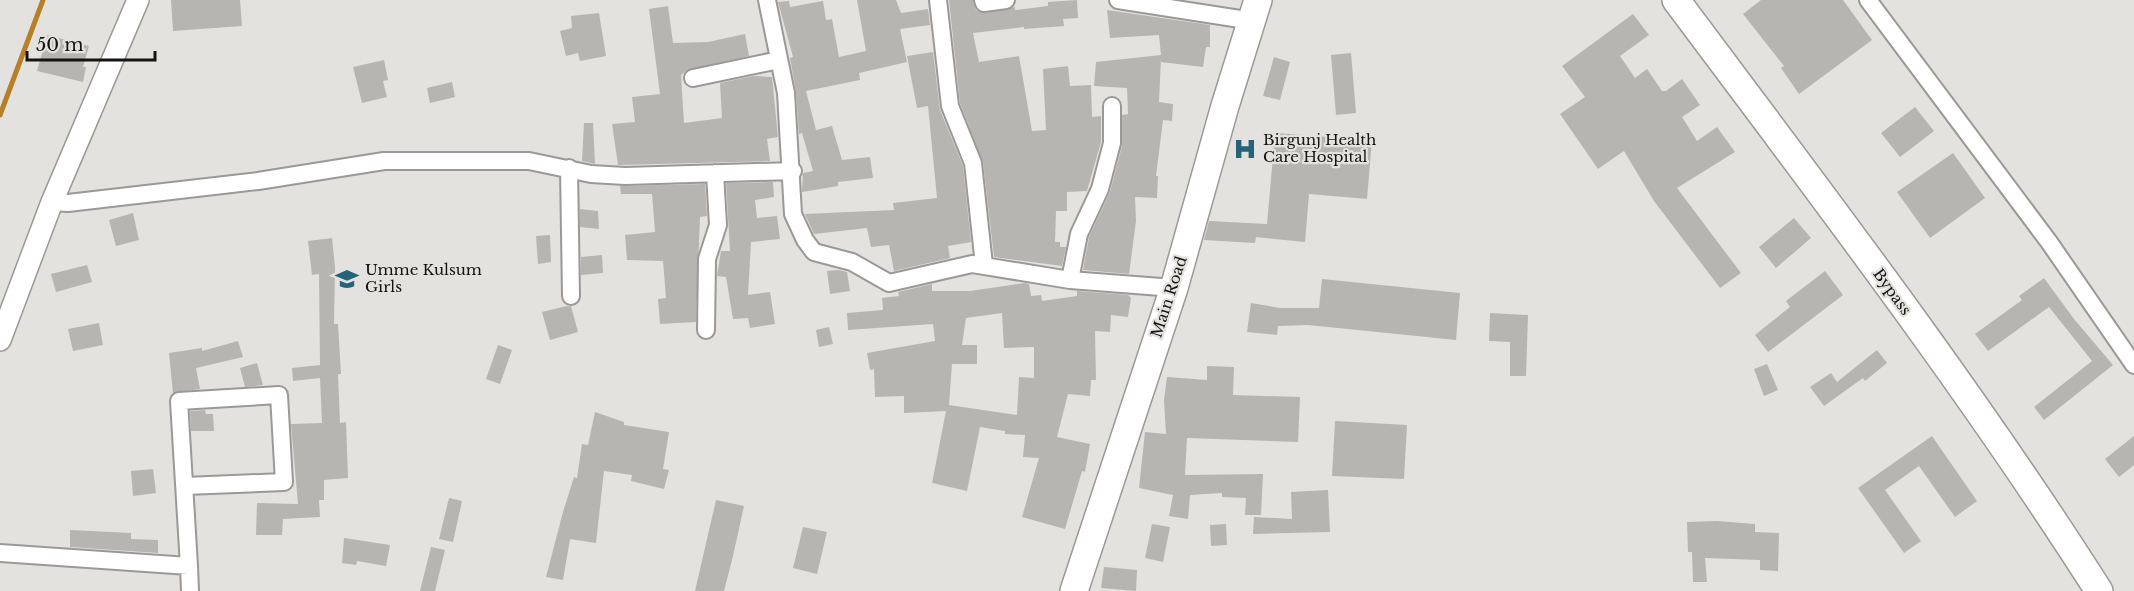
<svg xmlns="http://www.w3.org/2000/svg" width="2134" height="591" font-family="'Libre Baskerville',serif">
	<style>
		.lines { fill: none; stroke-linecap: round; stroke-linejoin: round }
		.stream { stroke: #b67f28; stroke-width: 5 }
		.building { fill: #b7b5b2; fill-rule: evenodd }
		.minor-casing { stroke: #9b9896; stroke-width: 20 }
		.tertiary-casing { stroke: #9b9896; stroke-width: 24 }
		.primary-casing { stroke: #9b9896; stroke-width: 30 }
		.minor { stroke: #fff; stroke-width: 16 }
		.tertiary { stroke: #fff; stroke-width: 21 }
		.primary { stroke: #fff; stroke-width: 27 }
		.labels { text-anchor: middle; stroke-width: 4.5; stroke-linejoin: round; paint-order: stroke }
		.poi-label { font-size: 15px; fill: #151413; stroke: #e4e2df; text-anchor: start }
		.street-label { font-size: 15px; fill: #151413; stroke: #e4e2df }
	</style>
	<rect width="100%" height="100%" fill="#e4e2df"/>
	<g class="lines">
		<path class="stream" d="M0,115l43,-115"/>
	</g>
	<path class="building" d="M171,0h69l2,26 -69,5z
		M857,0h39l5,13 27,-4 2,16 -30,4 7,33 -48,11 1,7 -54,11 10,39 16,-4 10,34 28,-3 3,21 -35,4v4l-36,6 1,-19 10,-2 -11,-38 -3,1 -3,-42 -6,-34 3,-1 -15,-55 11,-1 1,6 33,-6 3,19 6,-1 7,38 27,-6z
		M949,0h24l3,10 9,3 30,-6v3l33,-4v-4l29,-2 1,18 -15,1 1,7 -40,3v-2l-51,6 6,29 40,-6 13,75 14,-1 -3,-61 25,-3 2,20 21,-1 1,32 9,-1v26l-14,49 -20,1v19h-11l-1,31h5v5h6l-4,19 -68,-9 -11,-95 -23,-59z
		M1761,0h82l29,40 -73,54 -18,-26 3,-2 -41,-52z
		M668,6l5,37 35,-1 37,-8 4,22 -63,15 -5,4 3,48 38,-5 -2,-35 33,-7 19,1 6,60 -11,2 3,22 -152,4 -6,-41 23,-2 -3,-25 28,-3 -11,-85z
		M1107,10l103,15v22h-4l-3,20 -42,-5v-4l-2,44 14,2 -1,17 -9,-1 -7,56h2l-1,22 -22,-1 1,24 -7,53 -46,-4 6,-33 21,-45 12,-46v-31l6,-1 -1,-26 -33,-2 2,-24 65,-7 -2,-20 -49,3z
		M599,13l7,43 -26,5 -2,-8 -12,3 -6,-25 12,-3 -1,-12z
		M1633,14l16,21 -29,21 15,22 12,-9 15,22h4l16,-12 18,26 -18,12 15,24 20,-14 18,25 -58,36 64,85 -21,15 -66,-87 -30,-50 -26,18 -38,-55 25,-17 -23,-31z
		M47,35l42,11 -6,21h3l-3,15 -46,-11z
		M933,52l7,58 23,56 8,76 -23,4 2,12 -56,13 -5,-26 -18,2 -4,-19 -53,6 -9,-20 89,-4 -1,-7 44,-5 -9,-92 -11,2 -10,-52z
		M1351,53l5,60 -20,2 -5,-60z
		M1274,57l16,5 -10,38 -17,-4z
		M384,60l4,20 -5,1 4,16 -25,6 -9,-36z
		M452,82l3,15 -25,6 -3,-15z
		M1915,107l19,24 -34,26 -19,-24z
		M584,123h9l2,41 -13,-3z
		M1275,133l97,7 -5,59 -58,-5 -4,48 -49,-5 -1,6 -51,-3 5,-19 58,3z
		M1953,153l32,45 -55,40 -33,-46z
		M773,182l1,15 -19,3 2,18 20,-2 3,23 -29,3 -3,53 22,-3 5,32 -25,4 -2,-10 -15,1 -7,-42 -9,-1 4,-25h9l-4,-68z
		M705,184l2,32 -7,1 -4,105 -36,2 -2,-25 8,-1 -3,-37 -36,-1 -2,-25 30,-3 -3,-38h-31l-1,-8z
		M580,209l18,2 1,18 -19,-2z
		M133,213l6,27 -23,6 -7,-26z
		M1794,218l17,20 -35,30 -17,-21z
		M550,235l1,27 -13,2 -2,-28z
		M332,238l3,29 -1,57h4l3,50h-3l2,49 6,-1 2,56 -24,2v20h-5l1,17 -37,2 -1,16h-26l1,-32 41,1 -7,-80 31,-1 -2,-45 -27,3 -1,-13 28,-3 -1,-91 -7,1 -4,-34z
		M602,255l1,18 -22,2v-18z
		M87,265l5,17 -36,10 -5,-18z
		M839,270l8,2 3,19 -20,3 -3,-23z
		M1825,271l18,24 -75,57 -13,-17 35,-28 -4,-6z
		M2044,278l30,41 39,46 -69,55 -10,-13 58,-46 -43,-54 -61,44 -13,-17 47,-34 -3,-4z
		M1322,279l138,14 -4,47 -148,-15 -30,1 -1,9 -30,-3 4,-29 29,5h39z
		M1025,283l4,1 2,12 10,-1 1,6 35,-5v-5l51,4 3,3 -3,19 -17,-2 -1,17 -15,-1 1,49h-5l-1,16 -22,-2 -11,43 33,7 -5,28 -3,-1 -17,58 -43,-12 17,-59 -16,-1 2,-22 -20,-1v-3l-25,-4 -13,64 -35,-8 14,-72 -42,2v-17l-29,1 -1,-28 -4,1 -3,-17 68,-12 -2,-17 -85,6 -1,-17 36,-3 -1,-12 17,-2 -1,-4 34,-8v7h38zM1002,313l2,35 30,-1v31l-15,-1 -2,38 -68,-10 3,-41h25v-19h-15l4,-27z
		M567,306h4l7,26 -28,8 -8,-28z
		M1490,313l38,2 -2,61h-16v-34l-21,-1z
		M99,323l4,22 -30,6 -5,-22z
		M829,327l4,17 -14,3 -3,-17z
		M238,341l5,16 -47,11 4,21 -27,4 -4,-40 33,-5v3z
		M498,345l14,5 -12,34 -14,-5z
		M1877,350l10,13 -22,18 -2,-3 -39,28 -14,-19 21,-14 6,9z
		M257,363l6,22 -18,2 -5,-19z
		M1767,364l11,26 -14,6 -10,-27z
		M1207,366l27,1 -1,28 67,2 -2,45 -111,-4 -2,37 78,-1 -2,41h-16l1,-17 -24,-1v-4l-32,2 -2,24 -19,-3 4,-21 -34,-7 6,-56 21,2 -2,-34 3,-23 40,3z
		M205,410l1,4h7l1,17h-23l-1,-20z
		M595,412l29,10v3l45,7 -6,37 6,1 -5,19 -33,-8 1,-6 -28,-4 -8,72 -26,-4 -7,41 -17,-3 17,-65 11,-35 3,1 5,-34 6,1z
		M1335,421l72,4 -3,54 -72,-3z
		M1932,436l45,65 -22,16 -36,-51 -34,24 36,51 -17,12 -46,-65z
		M2134,436v29l-15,12 -14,-18z
		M153,469l3,24 -23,3 -2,-25z
		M1328,490l2,42 -77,2 1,-17 38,2 -1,-27z
		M449,498l13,3 -9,41 -14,-3z
		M716,500l28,6 -11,50 -9,35h-29z
		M1717,521l38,3v8l24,1 -1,38 -18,-1v-10l-55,-2 2,24h-14l-1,-30h-4l-1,-30z
		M1152,524l18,3 -7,35 -18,-4z
		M1226,524l1,21 -16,1 -1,-21z
		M803,527l24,5 -10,42 -24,-6z
		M70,530l61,3v6l27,1v13l-88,-6z
		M344,538l46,7 -4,21 -29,-5 -1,4 -14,-2z
		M431,547l14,3 -10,41h-15z
		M1104,567l33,3 -1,21 -35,-3z"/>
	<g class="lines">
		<g class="minor-casing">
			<path id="minor" d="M767,0l19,93 7,121 12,26 9,12 38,10 37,21 83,-19 98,16 104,8
				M938,0l12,106 23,57 11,102
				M983,0l1,3 22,-3
				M1118,0l135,21
				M1868,0l181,242 85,123
				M693,78l86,-18
				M569,168l2,128
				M52,202l16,1 190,-22 126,-20h145l62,13 34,2 168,-5
				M1070,280l9,-46 21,-45 12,-46v-37
				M706,330l1,-71 11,-34 -3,-52
				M185,486l99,-4 -5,-87 -100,6 10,165
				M0,553l189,13 1,25"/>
		</g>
		<g class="tertiary-casing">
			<path id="tertiary" d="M0,340l52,-138 86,-202"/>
		</g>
		<g class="primary-casing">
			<path id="primary" d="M1676,0c145,194 293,387 423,591
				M1074,591l100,-303 51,-182 33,-106"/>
		</g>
		<use href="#minor" class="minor"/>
		<use href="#tertiary" class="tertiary"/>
		<use href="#primary" class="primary"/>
	</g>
	<defs>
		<g id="hospital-bare" transform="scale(1.8)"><path d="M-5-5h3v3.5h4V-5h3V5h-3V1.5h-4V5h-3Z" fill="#246379" stroke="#e4e2df" stroke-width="2.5" paint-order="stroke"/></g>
		<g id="school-bare" transform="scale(1.8)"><path d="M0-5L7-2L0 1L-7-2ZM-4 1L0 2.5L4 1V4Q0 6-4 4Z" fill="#246379" stroke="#e4e2df" stroke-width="2.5" paint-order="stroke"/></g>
	</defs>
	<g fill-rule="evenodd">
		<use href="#hospital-bare" x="1245" y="149"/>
		<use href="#school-bare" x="347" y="279"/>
	</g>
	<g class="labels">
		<g class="poi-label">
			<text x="1263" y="145">Birgunj Health<tspan x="1263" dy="17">Care Hospital</tspan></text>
			<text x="365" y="275">Umme Kulsum<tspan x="365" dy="17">Girls</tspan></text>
		</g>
		<g class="street-label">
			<text transform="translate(1892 292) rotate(54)" y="5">Bypass</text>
			<text transform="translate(1169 297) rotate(-72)" y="5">Main Road</text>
		</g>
	</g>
	<path d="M27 51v9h128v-9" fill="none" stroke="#151413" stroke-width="3"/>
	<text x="36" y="51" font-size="18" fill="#151413" stroke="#e4e2df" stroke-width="4.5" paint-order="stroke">50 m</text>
</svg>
